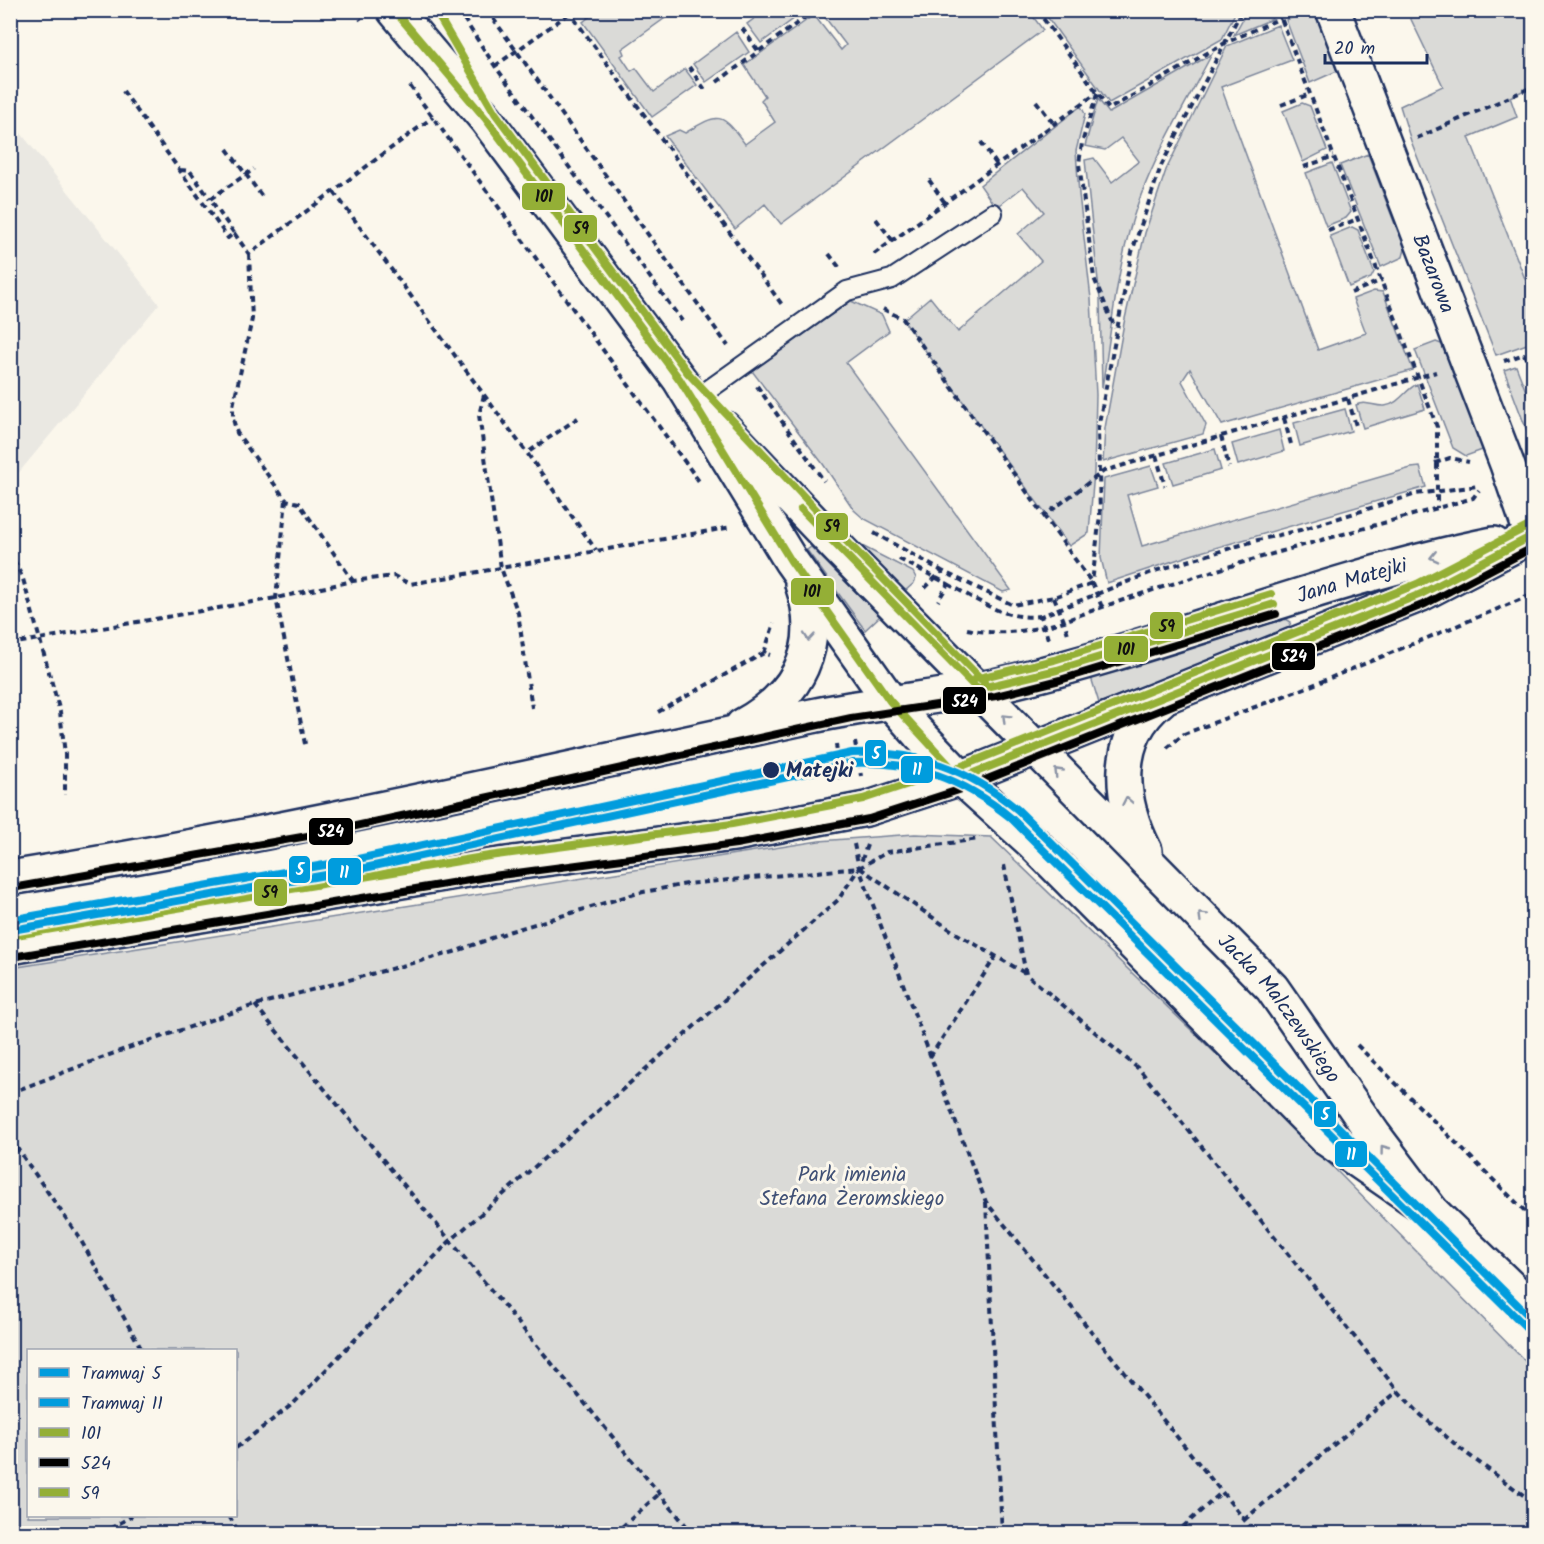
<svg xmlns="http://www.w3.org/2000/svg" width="1544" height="1544" font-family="Kalam,sans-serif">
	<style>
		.built { fill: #eae8e2 }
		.green { fill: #dadad7; stroke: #7a849a; stroke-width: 1.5; fill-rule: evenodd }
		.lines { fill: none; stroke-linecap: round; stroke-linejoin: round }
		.lane-casing { stroke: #1b2f5e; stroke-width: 22 }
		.street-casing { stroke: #1b2f5e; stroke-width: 38 }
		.secondary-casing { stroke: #1b2f5e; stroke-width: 38 }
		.path { stroke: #1b2f5e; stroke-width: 4; stroke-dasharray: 6 4.5; stroke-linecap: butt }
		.lane { stroke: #fbf7ec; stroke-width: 18 }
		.street { stroke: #fbf7ec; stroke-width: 33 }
		.secondary { stroke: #fbf7ec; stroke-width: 33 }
		.bus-1-casing { stroke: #fbf7ec; stroke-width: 12 }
		.bus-2-casing { stroke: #fbf7ec; stroke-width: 12 }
		.bus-3-casing { stroke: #fbf7ec; stroke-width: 12 }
		.bus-1 { stroke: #94af36; stroke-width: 8 }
		.bus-2 { stroke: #000; stroke-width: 8 }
		.bus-3 { stroke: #94af36; stroke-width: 8 }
		.tram-1-casing { stroke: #fbf7ec; stroke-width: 12 }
		.tram-2-casing { stroke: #fbf7ec; stroke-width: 12 }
		.tram-1 { stroke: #009cdd; stroke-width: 8 }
		.tram-2 { stroke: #009cdd; stroke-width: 8 }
		.oneway { stroke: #8b93a5 }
		.stop-dot { fill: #1b2f5e; stroke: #fbf7ec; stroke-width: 2 }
		.labels { text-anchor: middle; stroke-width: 6; stroke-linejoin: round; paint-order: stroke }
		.street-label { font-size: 21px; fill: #1b2f5e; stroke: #fbf7ec }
		.stop-label { font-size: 21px; font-weight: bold; fill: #1b2f5e; stroke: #fbf7ec; text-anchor: start }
		.park-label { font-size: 21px; fill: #415176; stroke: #fbf7ec }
		.line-badge { stroke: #fbf7ec; stroke-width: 2 }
		.badge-label { font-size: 16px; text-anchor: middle; font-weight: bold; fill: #fff }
		.pale-badge-label { font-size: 16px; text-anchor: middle; font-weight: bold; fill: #111 }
	</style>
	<rect width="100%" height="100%" fill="#fbf7ec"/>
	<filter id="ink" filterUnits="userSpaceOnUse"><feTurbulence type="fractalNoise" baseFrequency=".0167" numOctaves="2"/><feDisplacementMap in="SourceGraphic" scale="12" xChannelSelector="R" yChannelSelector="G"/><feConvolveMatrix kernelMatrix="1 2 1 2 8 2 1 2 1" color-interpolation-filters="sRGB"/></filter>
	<g filter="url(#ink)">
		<path class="built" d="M11,121l148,183 -148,178z"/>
		<path class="green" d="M598,10l77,1 -53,38 2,5 -3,2 10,15 5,-3 18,24 31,-23 12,16 -45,32 -69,-95z
			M766,10l35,1 2,1 -42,31 -14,-19z
			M820,11h209l14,19 -262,194 -16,-20 -30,25 -70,-93 14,-6 6,3c35,-21 36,-21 60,11l30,-22 -14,-22 4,-4 -21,-31 70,-50 27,35 5,-5z
			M1043,11h193l-14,28 -113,64z
			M1247,11h21l4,8 -38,16z
			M1309,11h6l22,60 -27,12 -24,-63z
			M1407,11h120l6,14v61l-23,11 7,20 -48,20 64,162v63l-6,-18 -31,11 -85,-214 -11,-35 43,-20z
			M1278,25l14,35 -71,27 97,263 48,-17 -13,-34 21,-8 9,1 30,78 -191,55 -32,-56 -8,12 24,44 -3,9 -100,28 2,-34 19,-105 21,-90 21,-63 61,-124z
			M736,32l13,20 -43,30 -13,-18z
			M1212,54c-26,49 -55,97 -74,149 -21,59 -26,123 -36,185l-2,-89 -15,-139 9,-2 18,24 27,-21 -18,-23 -16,12 -20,-4 13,-47 11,14z
			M1302,103l8,3 17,44 -24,12 -20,-51z
			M1081,106l4,8 -9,37 3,43 12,105 5,96 -2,77 -5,61 -20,13 -166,-226 27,-23 28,35 83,-71 -23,-27 26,-22 -21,-25 -27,21 -16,-23z
			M1368,154l30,78h2l6,13 -3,12 -22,10 -41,-102z
			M1332,163l19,49 -5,6 -20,8 -20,-53z
			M1352,227l6,3 16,42 -3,6 -22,9 -19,-51z
			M851,301l31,14 7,16 -43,32 165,227 -8,2 -140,-74 -9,-8 -31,-46 -71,-93z
			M1436,342l8,3 41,104 -19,7 -13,-8 -38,-98z
			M1516,366l17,43v38l-29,-77z
			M1417,384l8,25 -62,19 -7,-23c10,-5 18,2 29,1 13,-1 21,-17 32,-22z
			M1345,409l6,22 -51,15 -6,-23z
			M1279,430l5,21 -46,14 -6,-21z
			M1215,449l6,21 -48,14 -7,-21z
			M1151,466l7,20 -31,9 15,51 269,-78 9,-1 6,20 -232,67 -87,29 -6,-25 3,-79z
			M860,545l53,27 3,6 -2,5 -9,8z
			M811,547l69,69 -15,14 -56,-77 -2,-3z
			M1286,619l5,3 -3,7 -7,4 -182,70 -9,-29z
			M915,834l76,3 334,322 208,210v164l-1522,1v-566l808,-127zM28,1350h208v166h-208z"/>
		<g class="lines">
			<g class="lane-casing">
				<path id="lane" d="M697,398l150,-107 45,-12 101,-66"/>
			</g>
			<g class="street-casing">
				<g id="street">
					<path id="s1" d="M1333,10l174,454 25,72"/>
				</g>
			</g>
			<g class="secondary-casing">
				<g id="secondary">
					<path d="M394,10l92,109 194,261 111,181 99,140 28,32 43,45 72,65 295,297 104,72"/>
					<path id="s2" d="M724,428l113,119 435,441 102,147 58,77 102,98"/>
					<path d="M742,726c57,-31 82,-79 60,-142"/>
					<path d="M1145,851c-26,-51 -33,-112 16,-151"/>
					<path id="s3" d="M10,878c270,-43 536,-105 802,-162 60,-13 122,-17 182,-30 169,-39 329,-108 500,-142"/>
					<path d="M10,947l481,-81 243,-32 132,-25 95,-31 460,-184 111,-58"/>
				</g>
			</g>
			<path class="path" d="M354,10l7,10
				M458,10l37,56 187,255
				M487,10l241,336
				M568,10l215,296
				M1037,10l72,99 116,-66 56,-25
				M1278,10l159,417v81
				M742,28l17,24
				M495,66l79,-56
				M689,67l17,24
				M717,82l98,-72
				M410,86l291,398
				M123,91l105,147 6,-5 15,21 184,-137
				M1097,94l-15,49 -3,21 15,114 21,50
				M1036,101l18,23
				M1281,105l29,-11
				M1417,138l113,-50 4,10
				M981,142l16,23
				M227,149l37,50
				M1304,167l30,-11
				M180,170l10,1 20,28
				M929,180l16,23
				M334,192l193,261
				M876,219l17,22
				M1328,230l30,-11
				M234,233l-24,-34 44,-30
				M249,254l3,65 -19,87v13l4,14 49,67 13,3 54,78
				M829,254l10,13
				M874,254l223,-161
				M1351,293l31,-13
				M883,309l20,10 141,197 60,-45 332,-99
				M1504,361l20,-7 10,22
				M757,386l67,95
				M484,395l-5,20 22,153 17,45 14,95
				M1348,399l9,30
				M578,418l-51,35 69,97
				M1284,418l8,30
				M1221,436l8,31
				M1156,455l9,31
				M1435,463l15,-5 19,4
				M286,500l-10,98 29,146
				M874,533l68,38
				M10,551l13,28 37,133 5,42v41
				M899,559l49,25 -10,17
				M948,584c30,16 57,37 93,32
				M925,588l17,-17 71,34 41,-8 38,-14 -48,-67
				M1054,597l10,24c134,-50 272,-84 409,-123l6,-8
				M1102,607l-10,-24 8,-68 -2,-87 34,-176 29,-86 81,-156
				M967,629c32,7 66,2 97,-8l4,13
				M1048,639l-7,-23 114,-45 99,-30 46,-11 116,-36 62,-8
				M10,644l266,-46 77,-17 41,-5 16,8 322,-57
				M764,653l10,-30
				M658,712l106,-59 6,2
				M855,742l6,34
				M836,744l4,35
				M1167,748l17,-14 134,-51 216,-89
				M829,771l10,-3
				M854,844l5,24 127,334 270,332
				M1004,865l22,109 114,96 258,321 23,24 41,35 72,53
				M860,868l94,64 71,41
				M255,1005l438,529
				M1357,1045l177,175
				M930,1057l66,-101
				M10,1093l115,-44 130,-44 199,-53 57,-21 127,-38 49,-9 172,-16 28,-16 92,-13
				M10,1138l69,99 63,113
				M10,1184l3,-38
				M986,1202l16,332
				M236,1448l58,-45 155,-161 389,-342 21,-32 9,-26
				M229,1516l11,18
				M1244,1520l154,-129
				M101,1534l31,-18
				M614,1534l45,-40
				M1175,1534l46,-41"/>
			<use href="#lane" class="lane"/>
			<use href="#street" class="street"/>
			<use href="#secondary" class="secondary"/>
			<g class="bus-1-casing">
				<path id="bus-1" d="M394,10l92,109 194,261 111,181 99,140 71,77
					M801,509l176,180
					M977,689l80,-19 217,-66
					M961,778l460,-184 113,-59"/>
			</g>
			<g class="bus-2-casing">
				<path id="bus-2" d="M12,888l307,-54 532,-116 145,-22 64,-16 216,-66
					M12,957l481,-81 243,-32 133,-25 96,-31 460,-184 109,-57"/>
			</g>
			<g class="bus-3-casing">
				<path id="bus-3" d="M435,10l60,103 193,260 134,143 162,166
					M975,679l79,-19 217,-66
					M10,936l479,-80 243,-32 131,-25 94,-31 460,-184 112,-58"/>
			</g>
			<use href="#bus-1" class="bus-1"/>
			<use href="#bus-2" class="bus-2"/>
			<use href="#bus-3" class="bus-3"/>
			<g class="tram-1-casing">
				<path id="tram-1" d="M10,920l348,-61 494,-106c65,-3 116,16 166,57l516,511"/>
			</g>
			<g class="tram-2-casing">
				<path id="tram-2" d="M12,930l348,-61 493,-106c62,-2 110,16 158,55l516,510"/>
			</g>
			<use href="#tram-1" class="tram-1"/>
			<use href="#tram-2" class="tram-2"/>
		</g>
		<defs><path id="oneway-chevron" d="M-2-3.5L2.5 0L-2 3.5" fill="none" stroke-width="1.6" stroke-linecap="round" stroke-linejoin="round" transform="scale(1.5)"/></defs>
		<g class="oneway">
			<use href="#oneway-chevron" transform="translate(1434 557) rotate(167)"/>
			<use href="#oneway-chevron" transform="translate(809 637) rotate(95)"/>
			<use href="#oneway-chevron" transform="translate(1006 718) rotate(-135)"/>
			<use href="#oneway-chevron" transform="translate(1058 772) rotate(-134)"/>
			<use href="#oneway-chevron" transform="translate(1127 801) rotate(-101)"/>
			<use href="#oneway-chevron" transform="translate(1202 916) rotate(-135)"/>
			<use href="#oneway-chevron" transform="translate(1384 1149) rotate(-127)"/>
		</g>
	</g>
	<circle class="stop-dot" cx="771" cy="770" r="9"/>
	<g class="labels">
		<g class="street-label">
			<text dy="7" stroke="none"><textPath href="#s1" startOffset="282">Bazarowa</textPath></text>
			<text dy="7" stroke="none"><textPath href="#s3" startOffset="1376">Jana Matejki</textPath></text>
			<text dy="7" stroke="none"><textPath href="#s2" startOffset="804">Jacka Malczewskiego</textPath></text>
		</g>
		<g class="stop-label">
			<text x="786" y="777">Matejki</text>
		</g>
		<g class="park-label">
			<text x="852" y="1181">Park imienia<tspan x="852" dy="24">Stefana Żeromskiego</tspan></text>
		</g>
	</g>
	<g class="line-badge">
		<rect x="521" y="182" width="45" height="29" rx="6" fill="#94af36"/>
		<rect x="563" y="214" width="35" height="29" rx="6" fill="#94af36"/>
		<rect x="815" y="512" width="34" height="29" rx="6" fill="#94af36"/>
		<rect x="790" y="577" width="45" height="29" rx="6" fill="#94af36"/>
		<rect x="1149" y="611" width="35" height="29" rx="6" fill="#94af36"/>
		<rect x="1103" y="635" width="46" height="28" rx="6" fill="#94af36"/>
		<rect x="1271" y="642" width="45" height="29" rx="6" fill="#000"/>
		<rect x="942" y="686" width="45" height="29" rx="6" fill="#000"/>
		<rect x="864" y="739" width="23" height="28" rx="6" fill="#009cdd"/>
		<rect x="900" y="755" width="34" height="29" rx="6" fill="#009cdd"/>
		<rect x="308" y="817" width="46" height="29" rx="6" fill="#000"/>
		<rect x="288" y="855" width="23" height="29" rx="6" fill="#009cdd"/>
		<rect x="327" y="857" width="35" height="29" rx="6" fill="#009cdd"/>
		<rect x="253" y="878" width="35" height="29" rx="6" fill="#94af36"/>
		<rect x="1313" y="1100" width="24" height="28" rx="6" fill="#009cdd"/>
		<rect x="1334" y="1140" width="34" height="28" rx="6" fill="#009cdd"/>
	</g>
	<g class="badge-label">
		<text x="1294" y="662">524</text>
		<text x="965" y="707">524</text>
		<text x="876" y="759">5</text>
		<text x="917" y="775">11</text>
		<text x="331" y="837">524</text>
		<text x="300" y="875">5</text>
		<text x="344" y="878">11</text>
		<text x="1325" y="1120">5</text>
		<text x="1351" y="1160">11</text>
	</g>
	<g class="pale-badge-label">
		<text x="544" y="202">101</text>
		<text x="581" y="234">59</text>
		<text x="832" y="532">59</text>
		<text x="812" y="597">101</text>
		<text x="1167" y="632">59</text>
		<text x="1126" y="655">101</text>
		<text x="270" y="898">59</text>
	</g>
	<rect width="1544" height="1544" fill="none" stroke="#fbf7ec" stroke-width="36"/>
	<rect x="18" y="18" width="1508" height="1508" fill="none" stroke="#1b2f5e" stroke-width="2" filter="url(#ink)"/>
	<rect x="27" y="1349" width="210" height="168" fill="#fbf7ec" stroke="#a1a7b3" stroke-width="1.5"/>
	<rect x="39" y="1368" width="30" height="9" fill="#009cdd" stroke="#a1a7b3" stroke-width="1.5"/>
	<text x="81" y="1379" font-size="18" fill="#1b2f5e">Tramwaj 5</text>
	<rect x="39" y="1398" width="30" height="9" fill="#009cdd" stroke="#a1a7b3" stroke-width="1.5"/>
	<text x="81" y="1409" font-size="18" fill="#1b2f5e">Tramwaj 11</text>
	<rect x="39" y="1428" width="30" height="9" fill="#94af36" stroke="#a1a7b3" stroke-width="1.5"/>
	<text x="81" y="1439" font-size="18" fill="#1b2f5e">101</text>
	<rect x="39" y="1458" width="30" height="9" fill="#000000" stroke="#a1a7b3" stroke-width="1.5"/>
	<text x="81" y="1469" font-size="18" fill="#1b2f5e">524</text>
	<rect x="39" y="1488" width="30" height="9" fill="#94af36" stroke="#a1a7b3" stroke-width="1.5"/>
	<text x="81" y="1499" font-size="18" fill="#1b2f5e">59</text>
	<path d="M1325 54v9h102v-9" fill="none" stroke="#1b2f5e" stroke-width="3"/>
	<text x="1334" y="54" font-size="18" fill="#1b2f5e" stroke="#fbf7ec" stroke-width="4.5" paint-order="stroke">20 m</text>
</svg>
